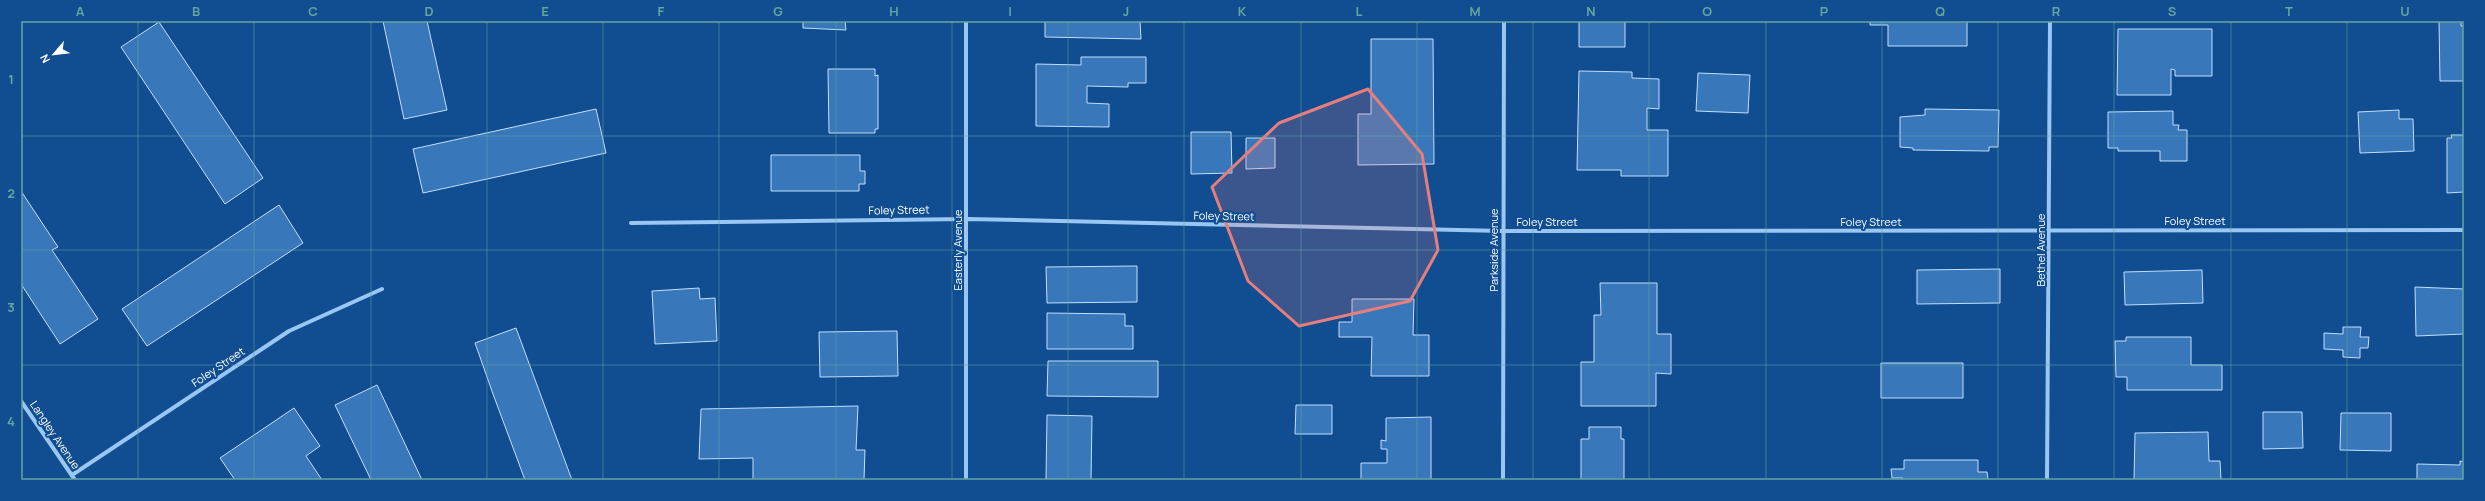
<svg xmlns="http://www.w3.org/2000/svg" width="2485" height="501" font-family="Manrope,sans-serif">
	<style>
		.building { fill: #3877b9; stroke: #c2dffe }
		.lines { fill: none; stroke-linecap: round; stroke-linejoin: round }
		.minor { stroke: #9ac6f3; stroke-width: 4 }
		.marked { fill: #e67e7e; fill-opacity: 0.2; stroke: #e67e7e; stroke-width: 3; stroke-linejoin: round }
		.grid { fill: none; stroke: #63a6a1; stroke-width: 1; stroke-opacity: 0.55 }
		.labels { text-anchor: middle; stroke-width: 4; stroke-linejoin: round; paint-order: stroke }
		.street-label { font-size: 11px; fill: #fff; stroke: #104d91 }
		.neatline { fill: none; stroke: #63a6a1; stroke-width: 1.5 }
		.grid-label { font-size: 13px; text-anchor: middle; font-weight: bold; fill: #63a6a1 }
	</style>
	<rect width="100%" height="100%" fill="#104d91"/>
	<path class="building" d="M383,21h44l20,89 -43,9z
		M803,21h42l1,9 -43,-2z
		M1045,21h95l1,18 -96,-2z
		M1579,21h46v26h-46z
		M1870,21h97v25h-79v-21h-18z
		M2439,21h22v5h3v55h-24z
		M159,22l104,156 -38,26 -104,-157z
		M2118,29h94v47h-37v-6l-4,-1v26h-54z
		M1371,39h62l1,125 -76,1v-51h13z
		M1081,57h65v26h-18v4l-41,-1v17l22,1v23l-73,-1v-62l45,1z
		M828,69h47v7l3,-1v54h-3v4h-46z
		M1579,71l53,1v6l27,1v30l-12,-1v22h21v46h-47v-6h-44z
		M1698,73l52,2 -2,38 -52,-2z
		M596,109l10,44 -183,40 -10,-44z
		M1925,109l74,1 -1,37h-9v4l-76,-1v-2l-13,-1v-30l25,-2z
		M2399,110v9h14l1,32 -54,2 -2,-41z
		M2173,111v14h6l-1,5h9v31h-27v-10h-42v-3h-10v-36z
		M1191,132h40l1,41 -41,1z
		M2451,135h13v57l-17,1v-55h5z
		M1246,138h29v30l-29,1z
		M771,155h89v16h5v13h-6v7h-88z
		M21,191l37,56 -6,3 46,69 -38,25 -39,-60z
		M279,205l24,38 -156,103 -25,-37z
		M1137,266v36l-90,1 -1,-36z
		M2000,269v34l-83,1v-34z
		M2202,270l1,33 -78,2 -1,-33z
		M1600,283h57v51h14v40l-15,-1v33h-75v-44h13v-47h7z
		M2415,287l49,2v45l-48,2z
		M699,288l1,11 15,-1 2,43 -62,3 -3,-53z
		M1352,299h62l-1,36h16v41h-58l1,-39h-33v-15h13z
		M1047,313l78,1v12h8v23h-86z
		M2343,327h18l-1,10h9l-1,11h-8v10l-17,-1v-7l-19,-1v-16l19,1z
		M516,328l56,152h-47l-32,-86 -18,-51z
		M897,331l1,45 -78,1 -1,-45z
		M2126,337h65v28h31v25h-95v-13h-11l-1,-36h11z
		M1048,361h110v36l-111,-1z
		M1881,363h82v35h-82z
		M377,385l20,42 25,53h-51l-36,-75z
		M1296,405h36v29h-37z
		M858,406l-2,44h9l-1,30h-111v-22l-54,1 2,-50z
		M294,408l26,38 -14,10 16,24h-87l-15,-22z
		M2263,412h39l1,36 -40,1z
		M2341,413h50v38l-51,-1z
		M1047,415l45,1 -1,64 -45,-1z
		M1431,417v63h-70v-17h26v-14h-6v-9l5,1v-23z
		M1589,427h32v12h3v41h-43v-41h8z
		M2208,432l1,29h11l1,19h-87l1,-47z
		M1904,460h74v12h9l1,8h-85v-2h-11l-1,-9h13z
		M2460,461l4,1v18h-47v-16l43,1z"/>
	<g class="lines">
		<path class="minor" d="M631,223l337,-4 535,12 961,-1
			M21,401l54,79
			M72,475l217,-144 93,-42
			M966,480v-459
			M1503,480l1,-459
			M2047,480l3,-459"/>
	</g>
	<path class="marked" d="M1368,89l54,65 16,96 -28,51 -111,25 -51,-45 -36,-94 67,-64z"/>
	<path class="grid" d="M138,21v459M254,21v459M371,21v459M487,21v459M603,21v459M719,21v459M836,21v459M952,21v459M1068,21v459M1184,21v459M1301,21v459M1417,21v459M1533,21v459M1649,21v459M1766,21v459M1882,21v459M1998,21v459M2114,21v459M2231,21v459M2347,21v459M21,136h2443M21,250h2443M21,365h2443"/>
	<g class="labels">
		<g class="street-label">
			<text transform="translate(899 210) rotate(-1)" y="4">Foley Street</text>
			<text transform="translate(1224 216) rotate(1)" y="4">Foley Street</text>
			<text x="2195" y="225">Foley Street</text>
			<text x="1547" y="226">Foley Street</text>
			<text x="1871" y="226">Foley Street</text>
			<text transform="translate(958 250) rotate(-90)" y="4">Easterly Avenue</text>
			<text transform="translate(1494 250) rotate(-90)" y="4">Parkside Avenue</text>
			<text transform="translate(2041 250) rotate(-90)" y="4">Bethel Avenue</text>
			<text transform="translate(218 367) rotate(-34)" y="4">Foley Street</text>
			<text transform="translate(55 435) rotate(56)" y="4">Langley Avenue</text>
		</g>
	</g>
	<rect width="2485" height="501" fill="none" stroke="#104d91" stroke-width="44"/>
	<g transform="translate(54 54) rotate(242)" stroke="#104d91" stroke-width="3" paint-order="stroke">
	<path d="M0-3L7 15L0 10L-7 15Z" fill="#ffffff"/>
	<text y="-6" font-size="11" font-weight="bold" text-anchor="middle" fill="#ffffff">N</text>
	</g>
	<rect x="22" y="22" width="2441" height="457" class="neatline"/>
	<g class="grid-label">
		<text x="80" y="16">A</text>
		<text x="196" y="16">B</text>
		<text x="313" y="16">C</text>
		<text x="429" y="16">D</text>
		<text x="545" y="16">E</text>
		<text x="661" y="16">F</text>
		<text x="778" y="16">G</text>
		<text x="894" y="16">H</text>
		<text x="1010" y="16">I</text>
		<text x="1126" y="16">J</text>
		<text x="1242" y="16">K</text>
		<text x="1359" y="16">L</text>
		<text x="1475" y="16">M</text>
		<text x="1591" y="16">N</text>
		<text x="1707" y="16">O</text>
		<text x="1824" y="16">P</text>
		<text x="1940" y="16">Q</text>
		<text x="2056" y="16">R</text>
		<text x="2172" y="16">S</text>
		<text x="2289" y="16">T</text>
		<text x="2405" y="16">U</text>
		<text x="11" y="84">1</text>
		<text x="11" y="198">2</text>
		<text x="11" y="312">3</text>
		<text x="11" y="426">4</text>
	</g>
</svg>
